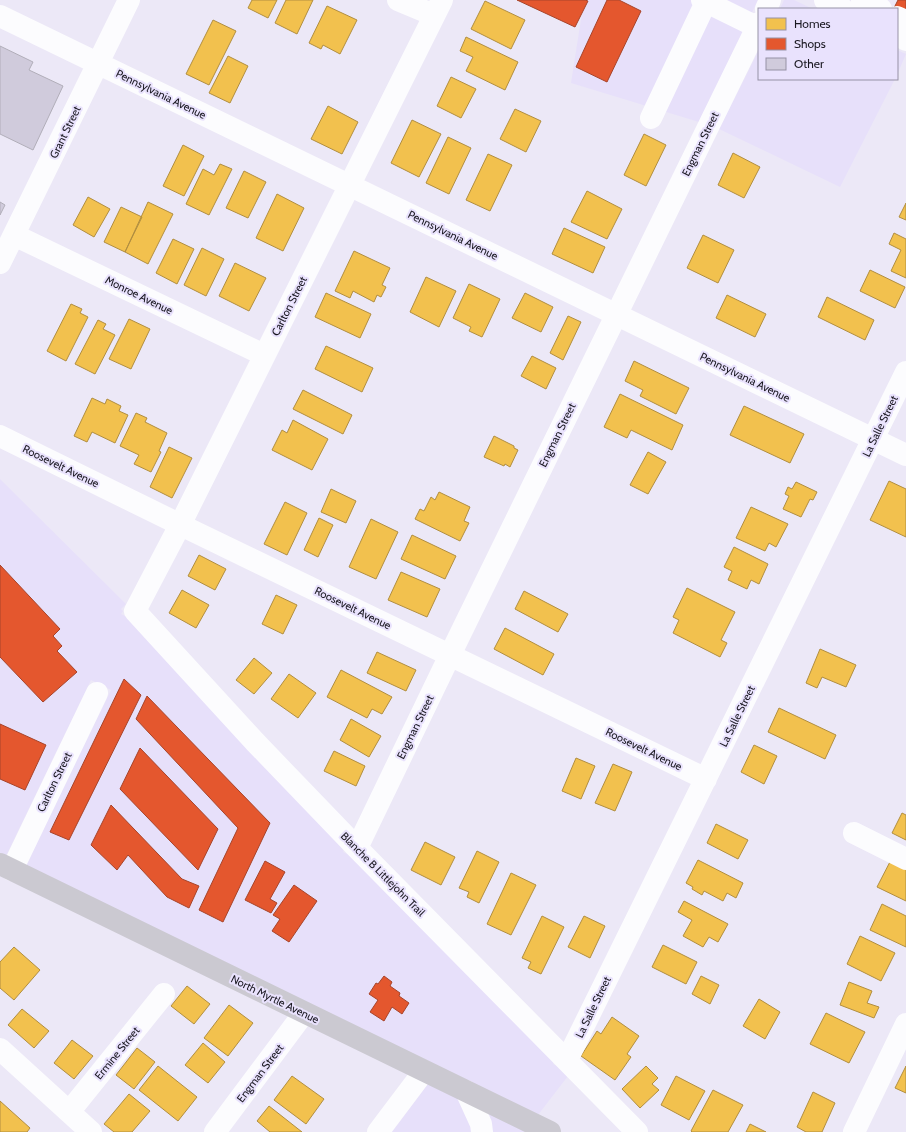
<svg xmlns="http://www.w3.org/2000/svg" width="906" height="1132" font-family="Cabin,sans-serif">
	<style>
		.built { fill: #e7e0fa }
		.homes { fill: #f2c14e; stroke: #b18e40 }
		.shops { fill: #e4572e; stroke: #a7442a }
		.building { fill: #d0cbdc; stroke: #b1aeb9 }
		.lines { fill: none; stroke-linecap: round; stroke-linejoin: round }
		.minor { stroke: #fcfcfe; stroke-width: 22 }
		.major { stroke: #cbc9d1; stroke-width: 22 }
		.labels { text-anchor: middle; stroke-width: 4; stroke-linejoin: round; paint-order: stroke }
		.street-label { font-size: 11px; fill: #1a1821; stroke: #e9e2fd }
	</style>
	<rect width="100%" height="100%" fill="#ece8f7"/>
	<path class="built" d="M584,0h174l-59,122 -128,-39z
		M784,0h10l19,9h-33z
		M759,50v29h136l-55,108 -121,-58z
		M897,50l9,4 -9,21z
		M0,479l126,125 -5,5 2,2 -2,3 8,4 215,231 -1,3 8,4 203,205 -1,3 8,4 7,8 -30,39 -109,-52 -8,-6 -1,1 -394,-192 85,-176 -20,-10 -85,176 -6,-3z
		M428,1084l100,48h-136z"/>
	<path class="homes" d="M252,0h25l-9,18 -20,-10z
		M286,0h27l-16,34 -22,-11z
		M485,1l40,19 -14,29 -40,-20z
		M327,6l30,14 -17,34 -17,-9 -2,4 -12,-6z
		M213,20l23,11 -27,54 -23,-11z
		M466,37l52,25 -13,28 -39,-19 7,-14 -13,-6z
		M228,56l20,10 -18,37 -21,-10z
		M451,77l25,12 -15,29 -24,-12z
		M328,106l30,16 -16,32 -31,-15z
		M515,109l26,12 -15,31 -26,-13z
		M412,120l29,14 -22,43 -28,-14z
		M644,134l22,11 -20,41 -22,-11z
		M448,137l23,11 -22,46 -23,-11z
		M183,145l21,11 -20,40 -21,-10z
		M733,153l27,14 -16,31 -26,-13z
		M488,154l24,11 -22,46 -24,-11z
		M220,164l12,5 -23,46 -23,-11 17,-35 11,6z
		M244,171l22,11 -18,36 -22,-10z
		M587,191l35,18 -15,30 -36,-17z
		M277,194l27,14 -21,43 -27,-13z
		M88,197l22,12 -16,28 -21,-12z
		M148,202l25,12 -25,50 -23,-12z
		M906,203v17l-7,-3z
		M121,207l21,10 -17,35 -21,-10z
		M564,228l41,19 -12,26 -41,-19z
		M894,233l12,6v39l-15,-7 10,-21 -12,-6z
		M703,235l31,15 -16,33 -31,-15z
		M173,239l21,10 -17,35 -21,-11z
		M202,248l22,11 -18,37 -22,-11z
		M354,251l36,17 -8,17 4,2 -5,10 -4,-2 -3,7 -21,-11 -3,7 -15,-7z
		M235,263l31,15 -17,33 -30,-15z
		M870,270l35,17 -10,21 -35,-17z
		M426,277l30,14 -17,36 -29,-15z
		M469,284l31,15 -18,38 -13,-6 2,-4 -18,-9z
		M326,293l45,21 -11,24 -45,-21z
		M525,293l28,14 -12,25 -29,-14z
		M727,295l39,19 -11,23 -39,-19z
		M827,297l47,23 -9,20 -47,-23z
		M71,304l11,5 -2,4 8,4 -22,44 -19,-10z
		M568,316l13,6 -18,38 -13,-7z
		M129,319l21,10 -19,40 -22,-10z
		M98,320l8,4 -3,5 12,6 -20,39 -20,-10z
		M326,346l47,22 -11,24 -47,-23z
		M532,356l24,12 -10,21 -25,-13z
		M634,361l55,27 -13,26 -36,-18 3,-6 -18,-9z
		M303,390l49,25 -9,19 -50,-25z
		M620,394l63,31 -11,25 -41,-20 -4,8 -23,-11z
		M92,398l13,6 2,-5 14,7 -2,5 9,4 -13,28 -23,-11 -5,10 -13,-6z
		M744,406l60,28 -14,29 -60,-28z
		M136,413l11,5 -2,4 22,11 -8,18 2,1 -10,20 -17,-8 5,-9 -19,-9z
		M293,420l35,19 -16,31 -40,-20 10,-20 5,3z
		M494,436l20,10v2l4,2 -8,17 -5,-3 -1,2 -20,-9z
		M169,447l23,11 -20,40 -22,-11z
		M648,452l18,10 -18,32 -18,-9z
		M889,481l17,8v48l-36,-17z
		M796,482l21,10 -4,8 -3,-1 -9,18 -18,-8 6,-13 -4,-2 3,-7 4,2z
		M331,489l25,12 -10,22 -25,-11z
		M439,492l31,15 -6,14 5,2 -9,18 -45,-22 5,-10 4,2 7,-14 4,3z
		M285,502l22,11 -20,42 -23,-11z
		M751,507l37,17 -12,23 -7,-4 -4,8 -29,-13z
		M319,518l14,7 -15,32 -14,-7z
		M371,519l27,13 -22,47 -27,-12z
		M412,535l44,21 -11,23 -44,-20z
		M734,547l34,17 -9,20 -8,-4 -4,9 -19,-9 4,-9 -8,-4z
		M199,555l27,14 -11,21 -27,-14z
		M401,572l39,17 -13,28 -39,-17z
		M687,588l48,24 -14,28 6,3 -7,14 -47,-24 6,-13 -6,-3z
		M182,590l27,15 -13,23 -27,-15z
		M524,591l44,23 -10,18 -43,-23z
		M276,595l21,10 -14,29 -21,-10z
		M505,628l49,26 -11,21 -49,-26z
		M820,649l36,16 -10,22 -24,-10 -5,11 -11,-5z
		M377,652l39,18 -10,21 -39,-18z
		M254,658l18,15 -18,21 -18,-14z
		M341,670l51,27 -10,17 -10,-5 -5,9 -40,-21z
		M289,674l27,19 -18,25 -27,-19z
		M779,708l57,27 -11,24 -57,-27z
		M351,719l30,17 -12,21 -29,-17z
		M754,745l23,11 -13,28 -23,-12z
		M334,751l31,15 -9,20 -32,-15z
		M576,758l19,8 -14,33 -19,-8z
		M613,764l19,8 -17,39 -20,-8z
		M902,813l4,2v25l-14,-7z
		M716,824l32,16 -10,19 -31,-16z
		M425,842l30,15 -14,28 -30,-15z
		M477,851l22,11 -20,41 -12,-6 2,-5 -10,-4z
		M893,856l13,7v38l-29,-14z
		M698,860l45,23 -7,15 -9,-5 -4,8 -19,-10 -2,4 -10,-6 1,-2 -7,-4z
		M511,873l25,12 -25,50 -24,-11z
		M684,901l44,23 -10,18 -9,-5 -6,10 -20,-11 9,-16 -14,-8z
		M882,904l24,12v31l-36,-17z
		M542,916l22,11 -23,47 -13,-6 3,-6 -9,-4z
		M584,916l21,10 -15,32 -22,-11z
		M860,936l35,17 -14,28 -34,-17z
		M663,945l34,17 -11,22 -34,-17z
		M14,947l26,23 -26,30 -14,-12v-26z
		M701,976l18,9 -9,19 -18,-10z
		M849,982l23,9 -5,12 12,4 -5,11 -34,-13z
		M187,986l23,18 -16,20 -23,-18z
		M759,999l21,13 -15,27 -22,-13z
		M229,1005l24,18 -25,33 -24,-18z
		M22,1009l27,22 -15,17 -26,-23z
		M826,1013l39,19 -16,31 -39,-19z
		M612,1017l27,19 -12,18 4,3 -16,23 -34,-24 16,-25 4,3z
		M72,1040l21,16 -19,23 -20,-16z
		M203,1043l22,19 -17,21 -23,-18z
		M137,1048l18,14 -21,27 -18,-14z
		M158,1066l39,31 -19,24 -39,-31z
		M646,1066l12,12 -6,6 7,6 -19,18 -18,-19z
		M906,1066v27l-11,-5z
		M292,1076l32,23 -18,25 -32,-24z
		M676,1076l29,15 -16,29 -28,-15z
		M713,1090l30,15 -15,27h-36l-1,-1z
		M813,1092l22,11 -13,29h-16l-9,-5z
		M129,1094l21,17 -18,21h-18l-10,-8z
		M0,1101l30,27 -3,4h-27z
		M269,1106l33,26h-32l-13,-11z
		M750,1124l16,8h-20z"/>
	<path class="shops" d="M517,0h68l3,1 -13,26z
		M607,0h12l22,11 -34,71 -31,-15z
		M898,0h8v14l-12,-6z
		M0,565l60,64 -7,7 9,10 -5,5 20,21 -34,30 -43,-45z
		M124,679l17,16 -72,145 -19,-8z
		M147,696l123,127 -47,99 -24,-12 39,-82 -102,-109z
		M0,724l46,21 -21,45 -25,-11z
		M140,748l78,81 -20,41 -78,-81z
		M111,805l71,74 17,7 -10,22 -22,-11 -39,-42 -11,15 -26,-25z
		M265,861l20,11 -15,27 7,4 -6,10 -26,-13z
		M294,885l23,16 -28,41 -17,-11 8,-12 -7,-4z
		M384,976l8,6 -2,4 10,7 -1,3 10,7 -7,11 -10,-7 -8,14 -14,-9 8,-12 -9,-6 7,-11 2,1z"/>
	<path class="building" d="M0,46l33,16 -4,8 34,16 -30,64 -33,-16z
		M0,202l5,3 -5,10z"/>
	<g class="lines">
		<path class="minor" d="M398,0l36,15
			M442,0l-262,525 -45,86 120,131 102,106 280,284
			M702,0l55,27
			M825,0l18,9
			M862,0l19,9
			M766,9l4,-9
			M0,16l906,439
			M897,17l9,4
			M897,35l9,5
			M651,118l55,-116
			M14,235l250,120
			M0,263l129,-263
			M0,436l191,94 515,249
			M854,833l52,26
			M357,848l93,-193 309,-632
			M12,870l85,-177
			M0,1049l91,83
			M567,1060l339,-688
			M466,1091l15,33 1,8
			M69,1112l95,-118
			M215,1132l89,-119
			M378,1132l46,-61
			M854,1132l52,-108"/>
		<path class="major" d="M0,864l550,268"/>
	</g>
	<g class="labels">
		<g class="street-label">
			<text transform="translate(161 94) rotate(26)" y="4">Pennsylvania Avenue</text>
			<text transform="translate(65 132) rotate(-64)" y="4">Grant Street</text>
			<text transform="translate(700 144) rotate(-64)" y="4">Engman Street</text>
			<text transform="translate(453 235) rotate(26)" y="4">Pennsylvania Avenue</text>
			<text transform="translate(139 295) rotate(26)" y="4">Monroe Avenue</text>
			<text transform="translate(289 306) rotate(-63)" y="4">Carlton Street</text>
			<text transform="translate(745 377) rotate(26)" y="4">Pennsylvania Avenue</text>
			<text transform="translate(880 426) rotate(-64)" y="4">La Salle Street</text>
			<text transform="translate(557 435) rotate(-64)" y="4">Engman Street</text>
			<text transform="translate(61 466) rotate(26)" y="4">Roosevelt Avenue</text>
			<text transform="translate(353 608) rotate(26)" y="4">Roosevelt Avenue</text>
			<text transform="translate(737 716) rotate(-64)" y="4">La Salle Street</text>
			<text transform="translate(415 727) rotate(-64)" y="4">Engman Street</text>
			<text transform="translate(644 749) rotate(26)" y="4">Roosevelt Avenue</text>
			<text transform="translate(54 782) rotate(-64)" y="4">Carlton Street</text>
			<text transform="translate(383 874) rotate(45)" y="4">Blanche B Littlejohn Trail</text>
			<text transform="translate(275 999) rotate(26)" y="4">North Myrtle Avenue</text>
			<text transform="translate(593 1007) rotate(-64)" y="4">La Salle Street</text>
			<text transform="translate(117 1053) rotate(-51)" y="4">Ermine Street</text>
			<text transform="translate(260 1073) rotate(-53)" y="4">Engman Street</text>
		</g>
	</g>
	<rect x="758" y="8" width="140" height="72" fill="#e9e2fd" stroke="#9691a5"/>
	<rect x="766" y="18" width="20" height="12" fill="#f2c14e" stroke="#9691a5"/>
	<text x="794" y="28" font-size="12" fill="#1a1821">Homes</text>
	<rect x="766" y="38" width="20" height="12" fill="#e4572e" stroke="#9691a5"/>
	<text x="794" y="48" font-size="12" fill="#1a1821">Shops</text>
	<rect x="766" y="58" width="20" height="12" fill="#d0cbdc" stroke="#9691a5"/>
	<text x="794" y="68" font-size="12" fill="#1a1821">Other</text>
</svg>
